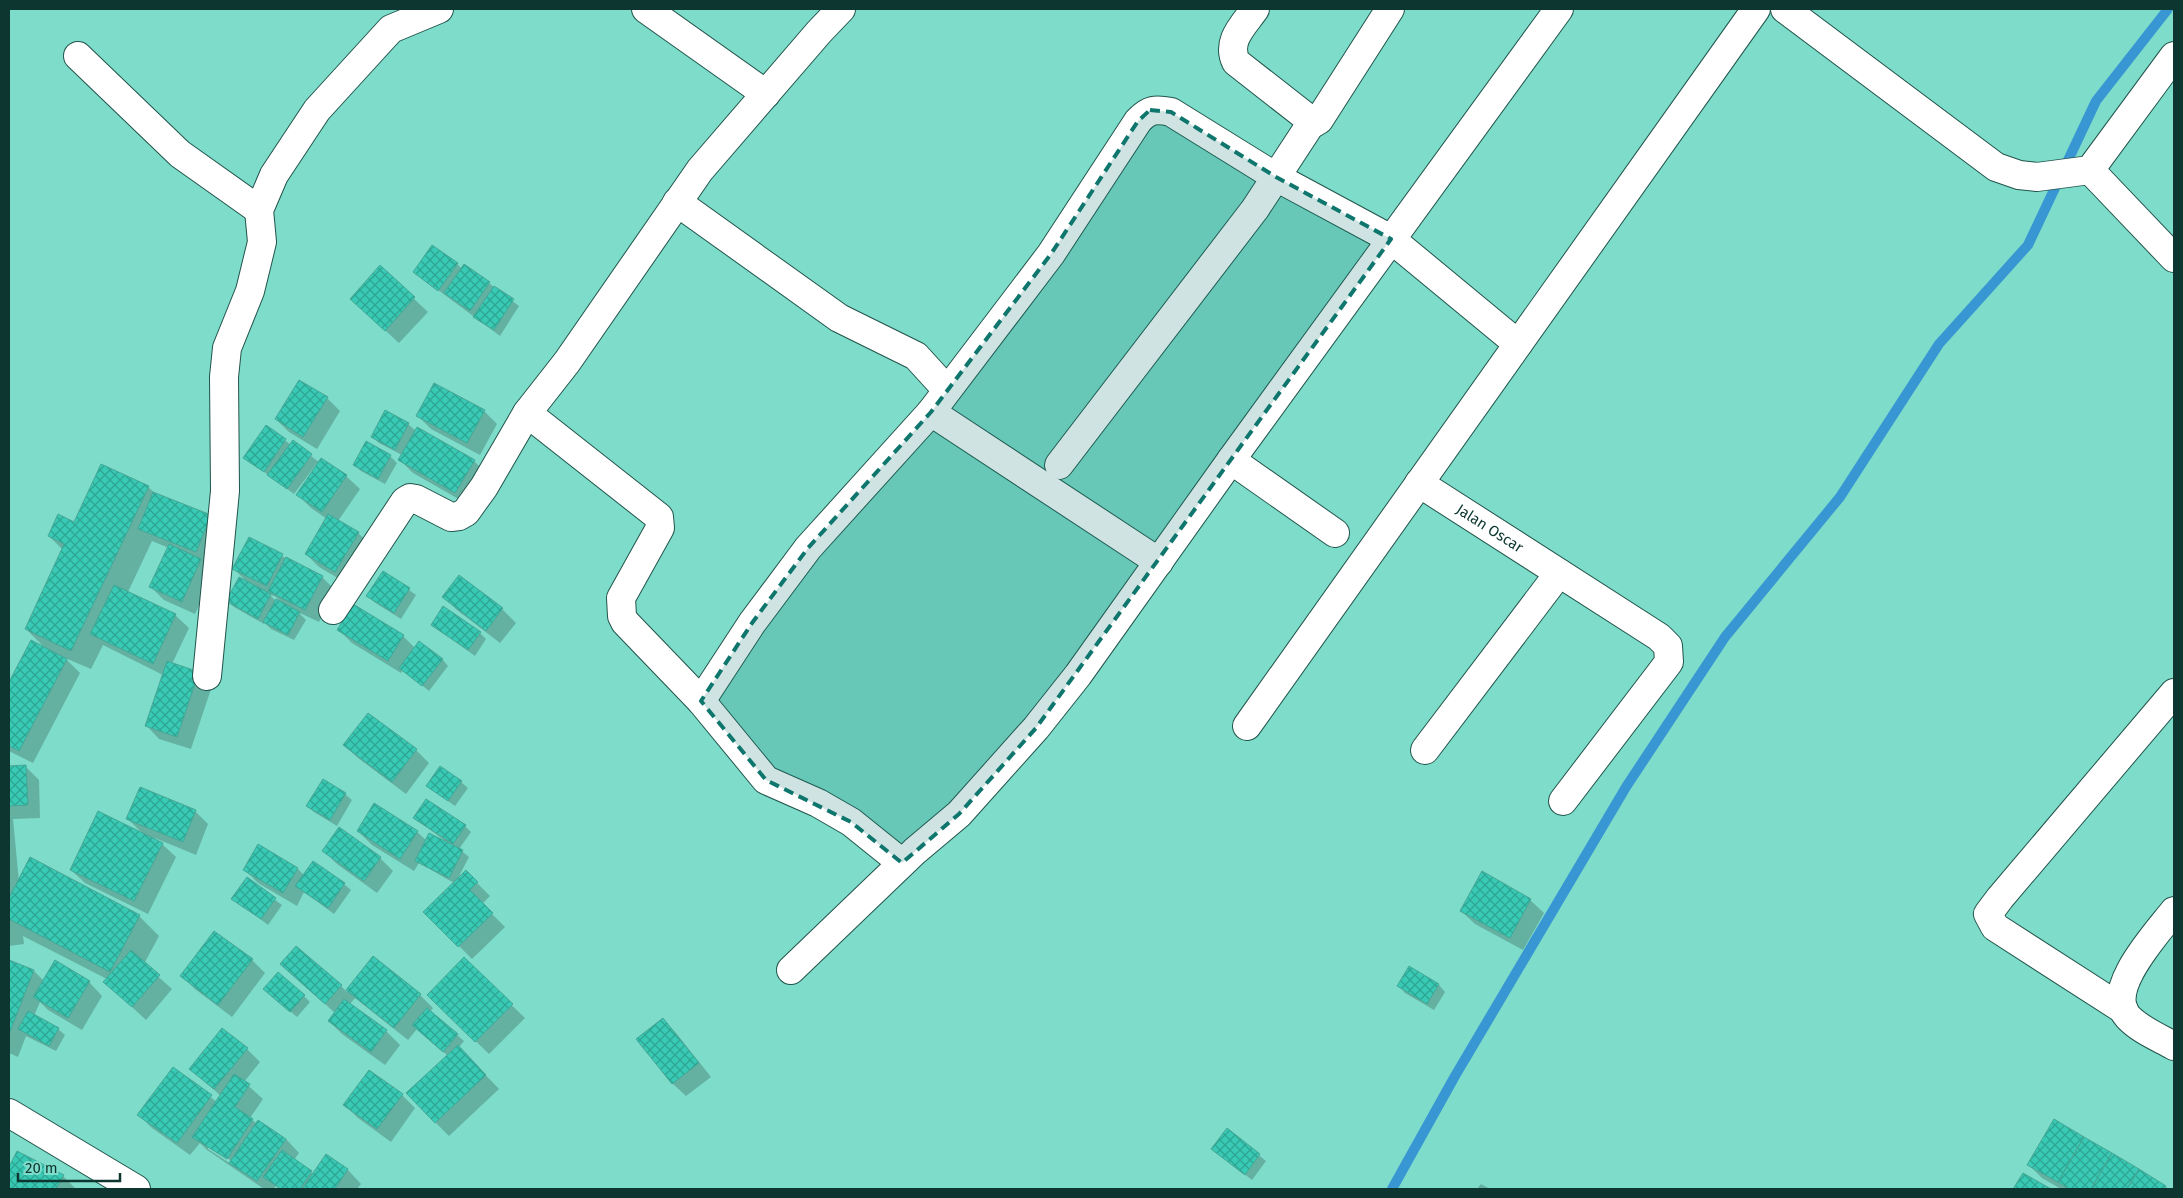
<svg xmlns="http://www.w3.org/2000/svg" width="2183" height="1198" font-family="'Fira Sans',sans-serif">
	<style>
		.shadow { fill: #0003; fill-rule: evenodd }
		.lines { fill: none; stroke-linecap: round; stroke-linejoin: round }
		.stream { stroke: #3897d2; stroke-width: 10 }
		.building { fill: url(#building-cross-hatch); stroke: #47a796 }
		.minor-casing { stroke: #21544b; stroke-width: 30 }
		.highway-casing { stroke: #21544b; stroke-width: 30 }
		.minor { stroke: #fff; stroke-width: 28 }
		.highway { stroke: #fff; stroke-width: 28 }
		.marked { fill: #0f766e; fill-opacity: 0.2; stroke: #0f766e; stroke-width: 4; stroke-dasharray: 10 6; stroke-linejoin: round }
		.labels { text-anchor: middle; stroke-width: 5; stroke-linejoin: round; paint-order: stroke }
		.street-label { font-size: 15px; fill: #0d3630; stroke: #7edcca }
	</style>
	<defs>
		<pattern id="building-cross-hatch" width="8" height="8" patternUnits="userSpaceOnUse" patternTransform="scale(1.25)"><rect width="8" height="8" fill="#38cab4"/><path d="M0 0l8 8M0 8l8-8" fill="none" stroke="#2ea593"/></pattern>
	</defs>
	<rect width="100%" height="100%" fill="#7edcca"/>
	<path class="shadow" d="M457,264l5,5 3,-4 54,41 -19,30 -86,-64z
		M380,267l48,45 -29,31 -48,-44z
		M327,398l13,13 -23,38 -28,-17 -13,-13z
		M484,411l13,13 -17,31 -49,-26 -13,-13z
		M408,424l8,7 58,30 13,13 -18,31 -56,-32 -13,-13 2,-5 -23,-12 -7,-6z
		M266,426l25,19 2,-3 27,21 2,-3 24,16 14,13 -22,32 20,12 14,13 -24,38 -29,-17 -13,-13 21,-35 -16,-11 -13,-13 21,-31 -2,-1 -23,31 -49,-36z
		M367,443l23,13 7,7 -12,21 -24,-13 -7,-6z
		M148,487l8,7 54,22v48l-8,-2 12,11 -19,41 -31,-14 -13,-13 18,-39 -17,-7 -24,51 47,23 14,13 -17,36 40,22 -21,63 -32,-10 -13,-14 17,-50 -60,-30 -12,24 -26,-11 15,15 -47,90 -24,-12v-66l22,-43 14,6 -19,-19 37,-79 -14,-14z
		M249,539l73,38 13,13 -16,32 -21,-10 8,8 -12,20 -23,-11 -6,-6 -1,1 -30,-17 -7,-6 20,-19 -13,-13zM269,594l7,3 7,7 -7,-3z
		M384,572l32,23 -15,24 -27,-17 -6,-6z
		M460,577l42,32 14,14 -16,20 -43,-33 -13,-13z
		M432,625l48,8 6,6 -11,17z
		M339,630l64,6 12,12 27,11 6,7 -19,25 -26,-21 -2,3 -49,-30z
		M368,714l48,36 13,13 -23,31 -48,-36 -14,-13z
		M25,766l14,14 1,38 -27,1 6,63 120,34 20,20 -15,28 28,25 -26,31 -41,-38 2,-3 -84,-43 1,8 -15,2v-179z
		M461,782l7,6 -13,18 -28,-20z
		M345,794l7,6 -15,26 -23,-14 -6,-6z
		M375,805l42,27 10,9h16l1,-1 -30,-22 51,8 6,6 -12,17 10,8 -11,21 8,-6 24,24 -8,8 23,23 -33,32 -47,-47 29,-29 -35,-20 -5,8 -42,-26 -14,-14z
		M195,811l13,13 -12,31 -41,-17 -1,2 8,4 14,13 -28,57 -63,-31 -14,-13 71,-37 -14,-14z
		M324,851l56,7 13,13 -16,22 -40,-29z
		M298,869l6,6 40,9 7,6 -17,24 -30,-22 -7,14 -39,-23 -13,-13z
		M247,879l35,26 -14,20 -35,-27z
		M1530,900l14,13 -21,37 -48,-26 -14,-13z
		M373,958l47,37 13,13 -3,4 34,29 -5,6 40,42 -50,47 -14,-14 13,-66 -31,-27 -9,11 -53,-42 -5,6 36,27 14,14 -15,20 -43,-31 -13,-13 6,-8 -54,-49 60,22 6,6z
		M464,959l61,59 -36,36 -61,-59z
		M252,960l13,13 -33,44 -37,-28 -13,-13z
		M9,961l25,10 10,10 11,-19 34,20 13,14 -20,34 -34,-20 -8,-8 -6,14 24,13 7,6 -9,16 -30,-15 -8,21 -9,-4z
		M1410,968l29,17 6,7 -11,18 -29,-17 -6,-7z
		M271,995l33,1 6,6 -13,15z
		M663,1020l13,13 35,44 -25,19 -14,-13z
		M247,1049l13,13 -16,20 19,17 -13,19 7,6 2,-2 27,17 13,14 -5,7 20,15 13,-19 21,14 13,14 -4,5h-77l-4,-3 -3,3h-9l-57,-39 -7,-7 -10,12 -38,-27 -13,-13 34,-46 44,33 4,-6 -31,-27zM208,1146l25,16 -2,2 -23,-15z
		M402,1095l13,13 -24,34 -33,-24 -13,-13z
		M2055,1121l114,68h-108l-19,-11 -13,-13z
		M1227,1130l39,31 -14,19 -39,-31z
		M18,1153l45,23 13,13h-67v-19z
		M1481,1184l9,5h-13z"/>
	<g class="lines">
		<path class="stream" d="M1392,1189l63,-113 171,-289 99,-150 115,-140 99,-153 89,-99 68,-144 72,-92"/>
	</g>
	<path class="building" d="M432,245l26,18 -20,28 -25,-19z
		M464,264l26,18 -20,29 -26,-18z
		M380,265l35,32 -30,34 -35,-32z
		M494,286l20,13 -20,31 -21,-13z
		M299,380l29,17 -25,40 -28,-18z
		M434,383l51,27 -18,33 -51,-27z
		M385,410l24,13 -14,27 -24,-13z
		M266,425l20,14 -22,33 -21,-14z
		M417,427l58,33 -20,33 -57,-33z
		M293,440l19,14 -25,35 -20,-14z
		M366,441l25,14 -13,24 -25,-14z
		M321,458l26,17 -25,37 -26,-17z
		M101,464l48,22 -78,165 -46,-22 39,-85 -16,-8 10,-22 16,8z
		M153,492l58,23 -15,37 -58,-23z
		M328,514l31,18 -24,40 -30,-18z
		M249,537l34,17 -16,32 -35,-17z
		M169,544l32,15 -19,43 -33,-15z
		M286,557l37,19 -18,34 -37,-19z
		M383,571l27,17 -16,25 -28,-17z
		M459,575l44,33 -17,23 -44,-34z
		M239,577l32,17 -13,25 -32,-18z
		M114,585l62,29 -23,50 -63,-30z
		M276,599l24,13 -12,23 -25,-13z
		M353,604l51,31 -16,26 -51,-31z
		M443,606l38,26 -13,18 -37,-25z
		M31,640l36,19 -48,92 -10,-5v-64z
		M419,641l24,18 -21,27 -23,-18z
		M167,661l32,11 -22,65 -32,-11z
		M368,713l49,36 -25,33 -49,-37z
		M26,765l2,40 -19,1v-40z
		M440,766l22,15 -14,20 -22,-15z
		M323,779l23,14 -16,27 -24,-14z
		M140,787l56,23 -13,32 -57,-23z
		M426,799l40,26 -13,19 -40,-26z
		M374,803l44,28 -18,28 -43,-28z
		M98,811l65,32 -29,58 -64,-31z
		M339,827l42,30 -17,24 -42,-30z
		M429,833l34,17 -14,28 -34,-17z
		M258,844l40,24 -15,25 -40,-23z
		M30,857l110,58 -30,57 -101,-53v-21z
		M313,861l32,22 -17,25 -33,-22z
		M466,870l12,12 -8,8 23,23 -35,34 -35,-35z
		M1482,871l49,28 -21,39 -50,-27z
		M247,877l29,21 -15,21 -30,-20z
		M214,931l39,28 -35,46 -38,-29z
		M296,946l46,39 -17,19 -45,-40z
		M131,950l29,25 -28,32 -29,-25z
		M373,956l48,38 -27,34 -48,-38z
		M464,957l49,47 -38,38 -48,-47z
		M9,960l25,10 -25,64z
		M55,960l35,21 -22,37 -35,-21z
		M1409,966l30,18 -12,20 -30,-18z
		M278,972l27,23 -15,17 -27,-23z
		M344,999l43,31 -16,22 -43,-31z
		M427,1008l31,26 -15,18 -31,-27z
		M28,1011l31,17 -10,18 -31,-17z
		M663,1018l36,45 -27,21 -36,-45z
		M222,1028l26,20 -34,41 -25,-20z
		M458,1045l28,30 -51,48 -29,-30z
		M173,1067l39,28 -35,48 -40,-28z
		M369,1070l34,24 -26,35 -34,-24z
		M234,1074l16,10 -15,23 18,12 -26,40 -35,-22z
		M2054,1119l30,18 -26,45 -31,-17z
		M258,1120l28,19 -29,42 -28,-18z
		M1227,1128l33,26 -15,21 -34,-26z
		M2084,1137l28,16 -21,36h-22l-11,-7z
		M282,1150l30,21 -12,18h-19l-18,-12z
		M17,1151l47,24 -8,14h-47v-22z
		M2112,1153l27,16 -12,20h-36z
		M326,1154l22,15 -13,20h-33z
		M2139,1169l27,17 -2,3h-37z
		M2023,1173l28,16h-38z"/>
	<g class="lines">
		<g class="minor-casing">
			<g id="minor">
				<path d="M646,9l120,85"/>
				<path d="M1255,9c-12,17 -29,32 -19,53l78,61 5,-3 71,-111"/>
				<path d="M1785,9l211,158 23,8 18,2 53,-7 84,-114"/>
				<path d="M78,56l102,98 79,56"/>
				<path d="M2090,170l84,88"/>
				<path d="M677,202l162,116 77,38 31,34"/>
				<path d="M931,412l228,150"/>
				<path d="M527,413l132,104 1,11 -39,70 1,18 3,6 76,79 65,79 52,23 33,19 51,41"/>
				<path d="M1231,460l104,73"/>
				<path d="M1059,465l196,-256 21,-32 115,62 127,105"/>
				<path id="s1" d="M1419,483l240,154 9,9 1,16 -106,139"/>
				<path d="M333,610l72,-109 5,-3 6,1 35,18 8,-1 7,-4 18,-25 43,-74 40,-51 133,-192 119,-138 22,-23"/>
				<path d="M207,676l18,-185 -1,-114 3,-29 23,-57 12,-49 -3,-32 15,-35 43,-65 74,-81 48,-20"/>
				<path d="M701,701l51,-78 56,-75 123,-136 120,-158 87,-133c11,-12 18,-12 33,-9l105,65 36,-55"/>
				<path d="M1247,726l509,-717"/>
				<path d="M1425,750l134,-177"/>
				<path d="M2174,911c-16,21 -71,79 -46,106 12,13 32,21 46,29"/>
				<path d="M791,970l124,-119 44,-37 77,-86 42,-53 153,-215 328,-451"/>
				<path d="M2124,1010l-129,-83 -7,-13 12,-16 174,-205"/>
			</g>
		</g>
		<g class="highway-casing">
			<path id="highway" d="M9,1113l127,76"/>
		</g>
		<use href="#minor" class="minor"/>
		<use href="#highway" class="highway"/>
	</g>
	<path class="marked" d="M1150,110l21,2 105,65 115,62 -355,489 -77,86 -57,49 -51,-41 -85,-42 -65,-79 51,-78 56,-75 123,-136 120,-158 87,-133z"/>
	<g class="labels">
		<g class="street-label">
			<text dy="5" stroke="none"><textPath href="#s1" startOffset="84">Jalan Oscar</textPath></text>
		</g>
	</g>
	<rect width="2183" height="1198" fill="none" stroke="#0d3630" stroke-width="20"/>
	<path d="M18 1173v8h102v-8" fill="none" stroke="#0d3630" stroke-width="2.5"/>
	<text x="25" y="1173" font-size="15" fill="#0d3630" stroke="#7edcca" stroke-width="4" paint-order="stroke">20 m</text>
</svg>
